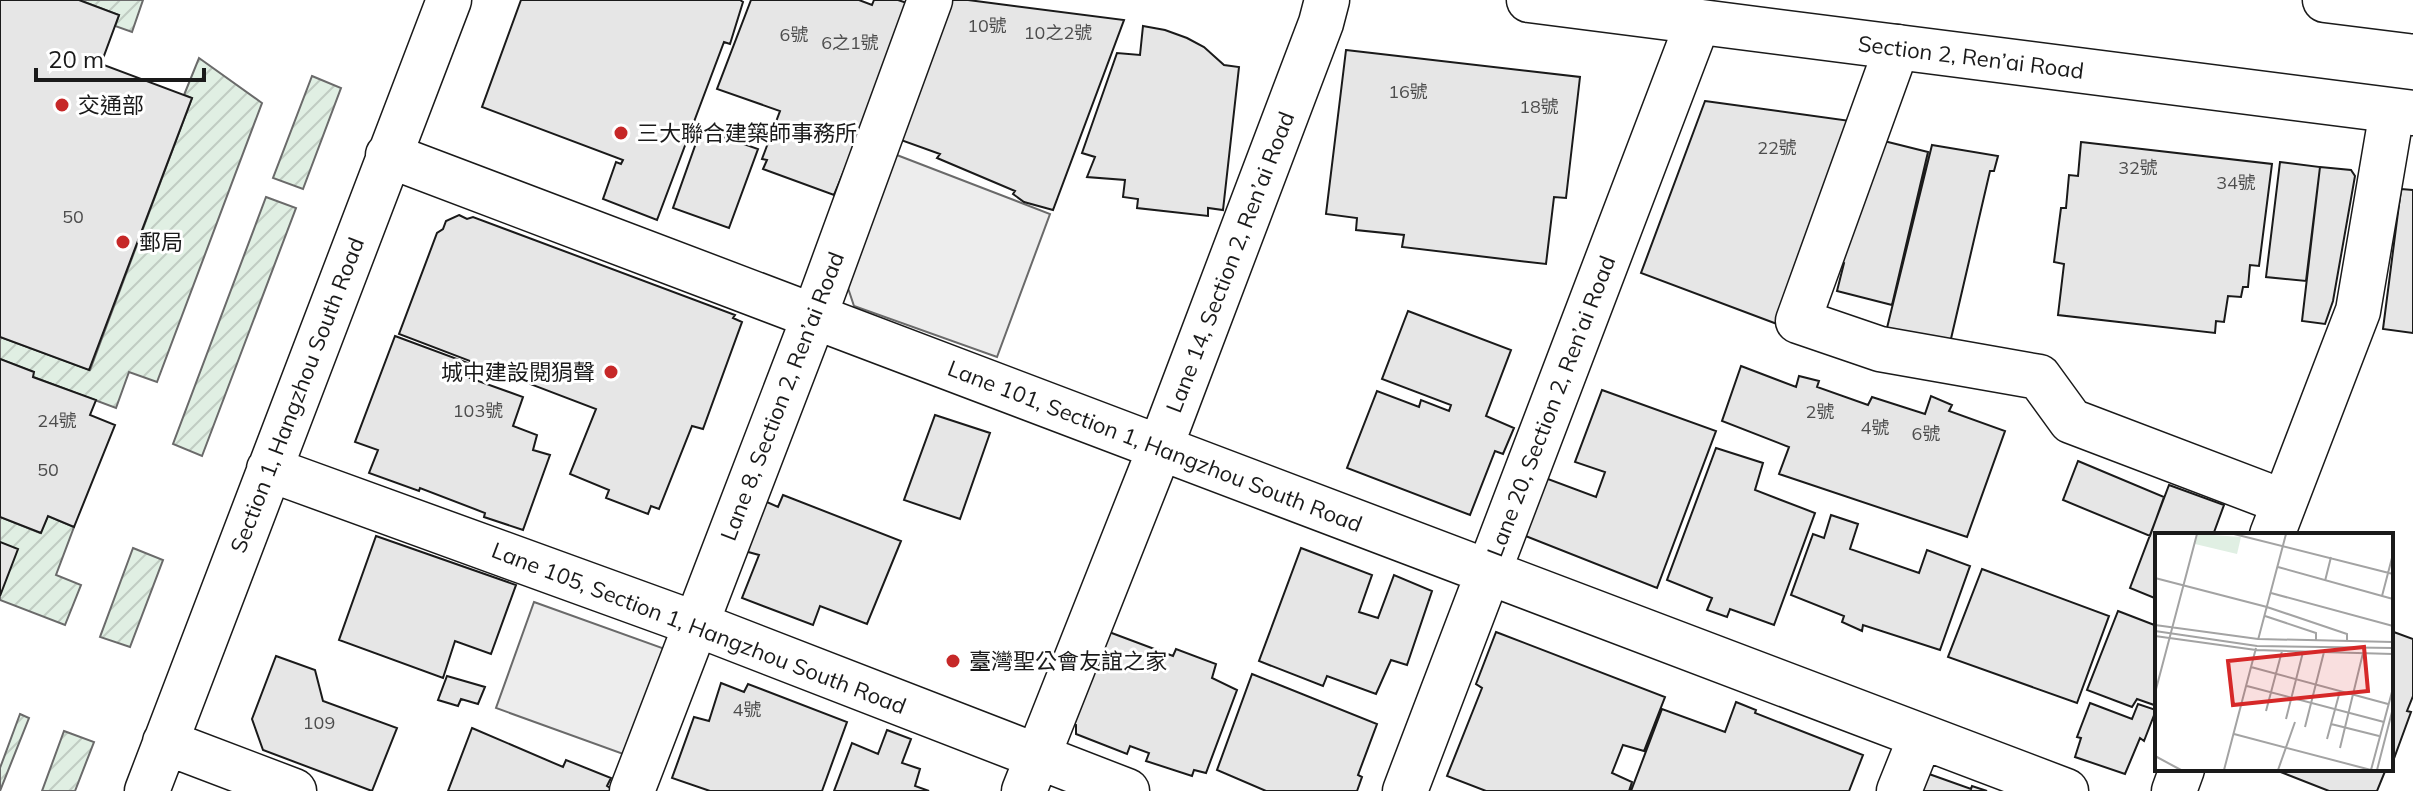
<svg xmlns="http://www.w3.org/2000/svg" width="2413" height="791" font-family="Mulish,'Noto Sans TC',sans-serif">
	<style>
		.garden { fill: url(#garden-furrows); stroke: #6a6a6a; stroke-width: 2 }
		.parking { fill: #ededed; stroke: #6a6a6a; stroke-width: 2 }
		.building { fill: #e6e6e6; stroke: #1a1a1a; stroke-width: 2 }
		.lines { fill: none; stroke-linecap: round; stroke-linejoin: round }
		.minor-casing { stroke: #1a1a1a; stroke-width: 47 }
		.major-casing { stroke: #1a1a1a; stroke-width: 47 }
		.minor { stroke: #fff; stroke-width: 44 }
		.major { stroke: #fff; stroke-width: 44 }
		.poi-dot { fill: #c62828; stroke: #fff; stroke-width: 3 }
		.labels { text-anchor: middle; stroke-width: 6; stroke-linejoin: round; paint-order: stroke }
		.number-label { font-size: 18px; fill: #4d4d4d }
		.street-label { font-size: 22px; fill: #1a1a1a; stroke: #fff }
		.poi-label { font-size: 22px; fill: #1a1a1a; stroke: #fff; text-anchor: start }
		.inset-road { fill: none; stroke: #a3a3a3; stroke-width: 2 }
		.view { fill: #d62828; fill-opacity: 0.15; stroke: #d62828; stroke-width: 4 }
		.inset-edge { fill: none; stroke: #1a1a1a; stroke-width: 4 }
	</style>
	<defs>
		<pattern id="garden-furrows" width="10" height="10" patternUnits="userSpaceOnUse" patternTransform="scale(2)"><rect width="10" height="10" fill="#e0efe3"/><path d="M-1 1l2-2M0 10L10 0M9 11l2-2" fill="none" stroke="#c0ccc2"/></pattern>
	</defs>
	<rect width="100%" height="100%" fill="#fff"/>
	<path class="garden" d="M79,0h64l-11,32 -17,-6 4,-11z
		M199,58l63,45 -105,279 -28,-10 -13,36 -83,-31v-5l-33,-13v-22l90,33 102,-272 -8,-3z
		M312,76l29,12 -38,101 -30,-11z
		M266,197l30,11 -94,248 -29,-12z
		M48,516l26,11 -18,48 25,10 -16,40 -65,-25v-83l40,16z
		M133,548l30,12 -33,87 -30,-10z
		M20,714l9,4 -29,73v-23z
		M64,731l30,11 -19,49h-33z"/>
	<path class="parking" d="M889,152l161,62 -53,143 -143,-51 -10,-30z
		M534,602l131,47 -39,106 -130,-47z"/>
	<path class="building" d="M0,0h79l40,15 -18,49 91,34 -103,272 -89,-33z
		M521,0h219l3,2 -13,42 -6,-2 -67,178 -54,-21 13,-37 5,2 2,-4 -141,-53z
		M751,0h108l13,5 2,-5h24l15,5 -79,190 -71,-26 4,-9 -5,-1 18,-48 -63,-22z
		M950,0h18l156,20 -71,190 -29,-8 -11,-8 2,-3 -78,-33 3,-4 -42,-15z
		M1143,26l22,4 22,8 17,9 20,18 15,2 -16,143 -15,-2v8l-71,-8 1,-9 -15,-2 2,-17 -38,-3 8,-20 -13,-4 35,-100 23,2z
		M1346,50l234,27 -14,121 -12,-1 -8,67 -144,-17 2,-12 -48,-5 1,-12 -31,-4z
		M1705,101l167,23 -79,206 -152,-57z
		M701,129l57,20 -29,79 -56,-20z
		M1876,139l52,13 -36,153 -55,-14 7,-28 -5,-2z
		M2081,142l191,22 -13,102 -9,-1 -2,22h-5l-2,10 -13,-1 -4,26 -8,-1 -1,12 -157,-18 6,-51 -10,-2 7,-54h5l3,-33 9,1z
		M1932,145l66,11 -4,15h-4l-40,172 -64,-11z
		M2280,162l40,5 -14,114 -40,-4z
		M2320,167l31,3 4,6 -22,125 -8,23 -23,-3z
		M2401,189l12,1v143l-30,-4z
		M459,215l8,4 6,-2 262,98 -2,3 9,4 -39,107 -11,-3 -33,83 -8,-3 -3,8 -42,-16 3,-8 -39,-16 26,-65 -197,-75 38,-101 6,-4 3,-8z
		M1408,311l103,39 -25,66 28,12 -11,26 -8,-3 -25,64 -123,-47 30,-77 42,16 2,-7 28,11 2,-6 -69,-26z
		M395,336l73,27 -4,13 59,21 -10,29 24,9 -4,15 17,5 -27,75 -39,-13 1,-4 -65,-25 -1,3 -50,-18 9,-23 -23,-8z
		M0,359l34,13 -1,5 63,23 -6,15 25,10 -41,102 -26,-11 -7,17 -41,-16z
		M1741,366l55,21 3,-11 20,5 -2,6 51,18 4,-8 53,17 6,-18 21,9 -3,6 56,20 -38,106 -188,-63 10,-27 -67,-26z
		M1602,390l114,41 -59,157 -139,-55 22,-57 56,21 9,-25 -30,-10z
		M935,415l55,18 -30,86 -56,-19z
		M1716,448l47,15 -8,27 60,23 -41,112 -44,-16 -3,8 -20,-7 5,-12 -45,-18z
		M2078,461l86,36 -14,39 -87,-36z
		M2169,485l55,20 -11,30h-56v64l-27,-11z
		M783,495l118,46 -34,83 -47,-18 -7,19 -71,-27 17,-43 -18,-5 19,-51 18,8z
		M1831,515l27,9 -8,25 69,24 8,-23 43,16 -30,84 -77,-25 -1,6 -20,-9 2,-6 -53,-21 22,-61 11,4z
		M376,536l140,49 -25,69 -36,-13 -12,37 -104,-38z
		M0,542l18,7 -18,47z
		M1301,548l71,27 -13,37 19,6 16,-43 38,16 -25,74 -16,-5 -15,34 -49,-18 -4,10 -64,-25z
		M1982,569l127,47 -32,87 -129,-46z
		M2118,611l39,15v80l-20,-7 -5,8 -45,-17z
		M1101,629l72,27 3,-7 40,15 -4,14 25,12 -31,83 -12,-3 -2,6 -46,-15 3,-8 -19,-7 -3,8 -51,-20v-9l-8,-2z
		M2391,631l22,8v57l-6,15 4,1 -19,52z
		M1496,632l169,65 -21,54 -21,-6 -11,28 20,9 -3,9h-143l-39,-15 35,-88 -6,-4z
		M276,656l39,14 8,31 74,27 -25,63 -109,-41 -11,-31z
		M1252,674l125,50 -19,51 4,2 -5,14h-91l-49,-21z
		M447,676l38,11 -7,17 -17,-5 -3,7 -20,-6z
		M721,683l23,9 4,-8 99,38 -25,69h-112l-38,-13 22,-61 15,4z
		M1736,702l20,8 -1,3 108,42 -14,36h-218l31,-82 63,23z
		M2090,703l42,16 6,-15 18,6 -12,31 -4,-3 -15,36 -50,-17 6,-19 -4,-1z
		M472,728l91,39 3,-7 45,18 -4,8 8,5h-167z
		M887,730l24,9 -9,24 18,6 -5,17 14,5h-95l18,-48 26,11z
		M2273,769h113l-9,22h-48z
		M1929,774l42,15 1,-3 15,5h-65z"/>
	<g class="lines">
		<g class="minor-casing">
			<path id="minor" d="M1897,47l-99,274 82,28 159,28 32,44 213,81
				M388,155l1678,636
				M269,469l427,155 431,167
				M2272,535l86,-224 34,-200
				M165,742l129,49
				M147,791l302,-791
				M632,791l182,-474 116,-317
				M1024,791l136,-343 161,-425 6,-23
				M1405,791l293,-769
				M1899,791l22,-55
				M2174,791l8,-22"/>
		</g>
		<g class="major-casing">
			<path id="major" d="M1529,0l884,113
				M2325,0l88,11"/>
		</g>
		<use href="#minor" class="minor"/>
		<use href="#major" class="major"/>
	</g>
	<g class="poi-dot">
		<circle cx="62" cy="105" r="8"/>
		<circle cx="621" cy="133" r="8"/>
		<circle cx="123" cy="242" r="8"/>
		<circle cx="611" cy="372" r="8"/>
		<circle cx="953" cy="661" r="8"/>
	</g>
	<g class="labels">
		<g class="number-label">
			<text x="987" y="32">10號</text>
			<text x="1058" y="39">10之2號</text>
			<text x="794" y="41">6號</text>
			<text x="850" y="49">6之1號</text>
			<text x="1408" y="98">16號</text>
			<text x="1539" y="113">18號</text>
			<text x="1777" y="154">22號</text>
			<text x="2138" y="174">32號</text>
			<text x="2236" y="189">34號</text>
			<text x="73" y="223">50</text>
			<text x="478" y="417">103號</text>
			<text x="1820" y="418">2號</text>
			<text x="57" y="427">24號</text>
			<text x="1875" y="434">4號</text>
			<text x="1926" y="440">6號</text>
			<text x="48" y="476">50</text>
			<text x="747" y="716">4號</text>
			<text x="319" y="729">109</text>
		</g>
		<g class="street-label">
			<text transform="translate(1971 57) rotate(7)" y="8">Section 2, Ren’ai Road</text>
			<text transform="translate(1230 262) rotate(-69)" y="8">Lane 14, Section 2, Ren’ai Road</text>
			<text transform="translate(297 395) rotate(-69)" y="8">Section 1, Hangzhou South Road</text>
			<text transform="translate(782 396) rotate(-69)" y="8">Lane 8, Section 2, Ren’ai Road</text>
			<text transform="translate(1551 406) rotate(-69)" y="8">Lane 20, Section 2, Ren’ai Road</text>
			<text transform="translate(1155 446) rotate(21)" y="8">Lane 101, Section 1, Hangzhou South Road</text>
			<text transform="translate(699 628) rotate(21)" y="8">Lane 105, Section 1, Hangzhou South Road</text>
		</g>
		<g class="poi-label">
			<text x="78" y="113">交通部</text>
			<text x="637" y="141">三大聯合建築師事務所</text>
			<text x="139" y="250">郵局</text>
			<text x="595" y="380" text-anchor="end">城中建設閱狷聲</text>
			<text x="969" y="669">臺灣聖公會友誼之家</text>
		</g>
	</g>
	<g transform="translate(2155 533)">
		<rect width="238" height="238" fill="#fff"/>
		<path d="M43,1l43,3 -4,17 -42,-10z" fill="#e0efe3"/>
		<path class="inset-road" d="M79,1l159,40M123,34l115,32M0,45l112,29 80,27v7M170,48l6,-24M116,60l122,33M227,63l11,-42M110,83l51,17v7M0,92l103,14 135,3M0,98l102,15 136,2M0,103l101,14 137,4M103,107l28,-106M96,134l137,37M92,153l137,36M0,160l42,-159M111,178l16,-60M131,186l17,-67M176,191l48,12M150,194l19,-75M79,201l137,36M172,206l13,-48M185,215l23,-95M0,223l26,14M69,237l32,-122M123,237l17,-48M216,237l22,-82M222,237l16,-62"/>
		<path class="view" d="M209,114l4,44 -135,14 -5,-44z"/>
		<rect width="238" height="238" class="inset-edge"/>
	</g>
	<path d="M36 68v12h168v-12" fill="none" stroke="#1a1a1a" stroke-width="4"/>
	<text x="48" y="68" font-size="24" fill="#1a1a1a" stroke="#ffffff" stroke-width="6" paint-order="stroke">20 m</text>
</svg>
